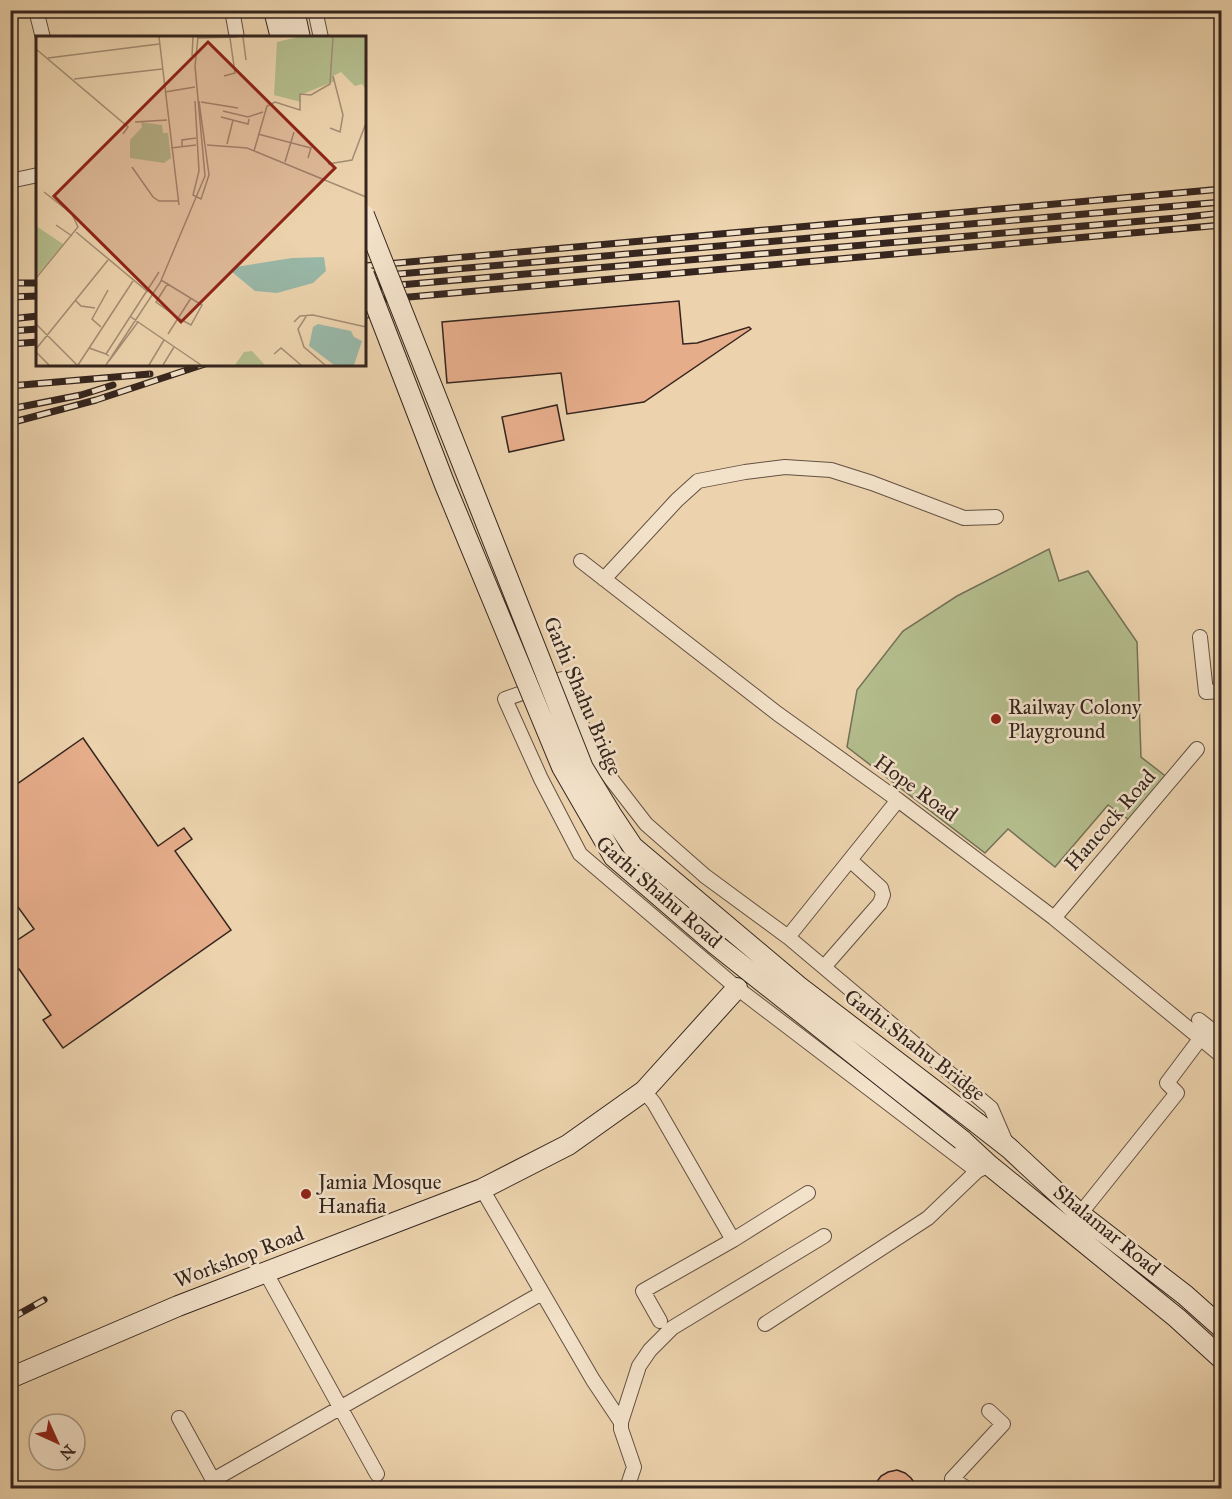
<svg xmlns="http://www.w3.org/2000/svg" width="1232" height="1499" font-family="'IM FELL Great Primer',serif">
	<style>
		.green { fill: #b4bd8d; stroke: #747156; stroke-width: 1.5 }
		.building { fill: #e6ad8b; stroke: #35251e; stroke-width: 1.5 }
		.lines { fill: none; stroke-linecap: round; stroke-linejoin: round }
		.street-casing { stroke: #635042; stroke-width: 16 }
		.secondary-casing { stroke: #35251e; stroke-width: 22 }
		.street { stroke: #f3e2ca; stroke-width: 14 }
		.secondary { stroke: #f3e2ca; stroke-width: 20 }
		.rail-casing { stroke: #35251e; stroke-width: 7 }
		.rail { stroke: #f3e2ca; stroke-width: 4.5; stroke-dasharray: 14; stroke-linecap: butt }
		.secondary-bridge-casing { stroke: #35251e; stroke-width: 22; stroke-linecap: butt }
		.secondary-bridge { stroke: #f3e2ca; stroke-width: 20 }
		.poi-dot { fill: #8f2418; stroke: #f3e2ca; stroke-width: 2 }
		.labels { text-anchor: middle; stroke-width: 5; stroke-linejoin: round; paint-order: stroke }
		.street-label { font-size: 21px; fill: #35251e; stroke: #f3e2ca }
		.poi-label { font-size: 21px; fill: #35251e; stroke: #f3e2ca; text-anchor: start }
		.inset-road { fill: none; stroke: #a38d74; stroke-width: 1.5 }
		.view { fill: #8f2418; fill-opacity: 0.15; stroke: #8f2418; stroke-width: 3 }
		.inset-edge { fill: none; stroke: #35251e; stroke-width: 3 }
	</style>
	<rect width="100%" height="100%" fill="#ecd3ad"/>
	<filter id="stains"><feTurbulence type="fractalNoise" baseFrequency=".00333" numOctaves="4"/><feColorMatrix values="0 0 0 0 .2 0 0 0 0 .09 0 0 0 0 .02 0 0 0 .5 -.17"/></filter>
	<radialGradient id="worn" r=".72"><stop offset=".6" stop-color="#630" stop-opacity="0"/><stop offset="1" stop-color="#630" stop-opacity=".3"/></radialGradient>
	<path class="green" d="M1049,549l10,32 29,-10 49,71 4,115 27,21 -36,44 -24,-17 -53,62 -47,-38 -23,24 -138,-106 10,-57 46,-59 54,-35z"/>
	<path class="building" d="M679,301l4,43 14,-1 52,-16 2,2 -107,73 -77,12 -6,-41 -114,10 -5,-61z
		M557,405l7,35 -55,12 -7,-35z
		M83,738l75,108 26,-18 8,11 -17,12 56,79 -168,118 -20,-28 8,-5 -32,-46 -9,5v-29l24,-16 -24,-33v-107z
		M897,1470l8,3 6,5 7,10h-46l9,-12 7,-4z"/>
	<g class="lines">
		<g class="street-casing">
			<path id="street" d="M36,10l7,28
				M232,10l5,28
				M315,10l6,28
				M10,181l28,-6
				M581,561l197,153 120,86 156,118 168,138
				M604,579l73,-79 21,-19 47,-9 40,-5 46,3 41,13 92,35 32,-1
				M1200,637l6,55 16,-1
				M1054,918l143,-169
				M788,937l110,-137
				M824,967l56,-64 3,-8 -2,-7 -31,-28
				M1199,1020l23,18
				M644,1091l10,12 79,137
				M989,1165l-12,6 -240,-183 -157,-134 -39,-75 -36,-80 57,-20 36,83 48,62 59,52 83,61 203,171 16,37
				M482,1189l111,191 28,42v7l13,38 -7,21
				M1080,1214l97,-121 -10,-10 33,-44
				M266,1273l111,201
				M660,1321l-17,-30 90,-51 75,-47
				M765,1324l163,-106 49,-47
				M179,1418l34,62 329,-187
				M621,1422l18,-56 11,-16 22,-22 152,-92
				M966,1488l-14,-9 51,-55 -14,-13"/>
		</g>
		<g class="secondary-casing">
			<path id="secondary" d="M274,10l7,28
				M294,10l6,28
				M977,1123l32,25 71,66 105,81 37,33
				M962,1140l27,25 188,153 45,41
				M10,1378l168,-72 304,-117 86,-44 76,-54 93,-103"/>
		</g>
		<use href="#street" class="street"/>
		<use href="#secondary" class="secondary"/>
		<g class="rail-casing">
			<path id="rail" d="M364,266l858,-77
				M364,277l858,-75
				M10,283h28
				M364,288l813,-70 45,-5
				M10,297l28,-1
				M364,301l858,-76
				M364,316l20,-6
				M10,319l28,-3
				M10,331l28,-2
				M10,344l28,-2
				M10,386l140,-12
				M10,409l71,-14 32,-10
				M10,423l86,-23 109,-36
				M10,1319l34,-19"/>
		</g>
		<use href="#rail" class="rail"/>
		<g class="secondary-bridge-casing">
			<path id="secondary-bridge" d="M364,215l219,553 28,46 22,33 165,139 179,137
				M364,275l81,210 117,282 52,90 101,87 247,196"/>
		</g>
		<use href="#secondary-bridge" class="secondary-bridge"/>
	</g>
	<g class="poi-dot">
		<circle cx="996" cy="719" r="6"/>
		<circle cx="306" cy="1194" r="6"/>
	</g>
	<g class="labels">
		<g class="street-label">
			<text transform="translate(583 696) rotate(67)" y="7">Garhi Shahu Bridge</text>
			<text transform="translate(916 788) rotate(36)" y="7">Hope Road</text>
			<text transform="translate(1110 820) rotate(-49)" y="7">Hancock Road</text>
			<text transform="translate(659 892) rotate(41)" y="7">Garhi Shahu Road</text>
			<text transform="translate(915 1045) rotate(37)" y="7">Garhi Shahu Bridge</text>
			<text transform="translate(1107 1230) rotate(39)" y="7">Shalamar Road</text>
			<text transform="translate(239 1257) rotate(-21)" y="7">Workshop Road</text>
		</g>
		<g class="poi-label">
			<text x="1008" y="714">Railway Colony<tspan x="1008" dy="24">Playground</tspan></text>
			<text x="318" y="1189">Jamia Mosque<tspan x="318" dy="24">Hanafia</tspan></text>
		</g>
	</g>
	<g transform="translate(36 36)">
		<rect width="330" height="330" fill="#ecd3ad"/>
		<path d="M262,1h68v52l-4,-5 -7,2 -14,-14 -8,4 2,5 -35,14 1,7 -27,-7 3,-53zM105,86l21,3 1,8h5l3,25 -7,5 -34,-5v-18l12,-13zM0,190l27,18 -27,32zM216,315l13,14h-30l9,-13z" fill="#b4bd8d"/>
		<path d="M288,221l2,14 -13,12 -36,10 -22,-2 -23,-19 4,-5 56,-9zM282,288l33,7 3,6 8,4 -8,24h-20l-25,-19 4,-19z" fill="#99b8a8"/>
		<path class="inset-road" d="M123,1l20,168M207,1l3,23M161,2l40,-1M0,13l92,78 -5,7M156,20l1,-19M12,22l111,-14M188,40l11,-3 -5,-35M38,43l88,-10M129,56l30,-5M159,65l4,70 -6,24 8,4 8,-24 -10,-74M165,66l37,6M187,75l25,6 15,-5M185,81l27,7 1,-5M99,86l32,-2M294,92l10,4 3,-17 -10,-39M222,98l53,14 -3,10M191,108l6,-24M171,109l40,3 119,49M146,111v-7l14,-2M135,112l25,-3M218,115l13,-45 8,-4 25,8v-16l11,1 19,-11 3,-47M249,126l9,-30M292,128l24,-4 14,-37M96,131l21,30 6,4h19M20,189l16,11M40,196l72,60M0,242l42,-51 -6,-13 -28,-22M125,244l41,25 -11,20 -13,-7M132,247l-12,19 22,16M39,264l6,6 14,2M271,279l-9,14 6,18 21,18M102,286l63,43M258,286l6,-6 13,-1 53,12M0,288l41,41M65,291l-9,-8 16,-29M132,298l23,-36M53,312l17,6M0,313l72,-89M0,316l13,13M238,318l7,-6 20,17M73,320l-3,-2 53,-82M73,325l29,-39 -7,-5M42,329l55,-84M70,329l54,-82 45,-107 -10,-110 3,-29M113,329l15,-25M127,329l11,-18"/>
		<path class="view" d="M172,6l127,126 -154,154 -127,-126z"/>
		<rect width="330" height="330" class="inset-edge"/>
	</g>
	<rect width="1232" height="1499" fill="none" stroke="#ecd3ad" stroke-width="36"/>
	<rect x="12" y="12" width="1208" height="1475" fill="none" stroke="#35251e" stroke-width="3"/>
	<rect x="18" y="18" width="1196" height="1463" fill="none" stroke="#35251e" stroke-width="1.5"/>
	<g transform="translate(57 1442) rotate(135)"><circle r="28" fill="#f3e2ca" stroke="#a79685" stroke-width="1.5"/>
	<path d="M0-4.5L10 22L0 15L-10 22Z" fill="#8f2418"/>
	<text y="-9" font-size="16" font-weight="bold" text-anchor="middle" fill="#35251e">N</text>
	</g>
	<rect width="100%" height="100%" filter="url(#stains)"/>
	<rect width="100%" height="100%" fill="url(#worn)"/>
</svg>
